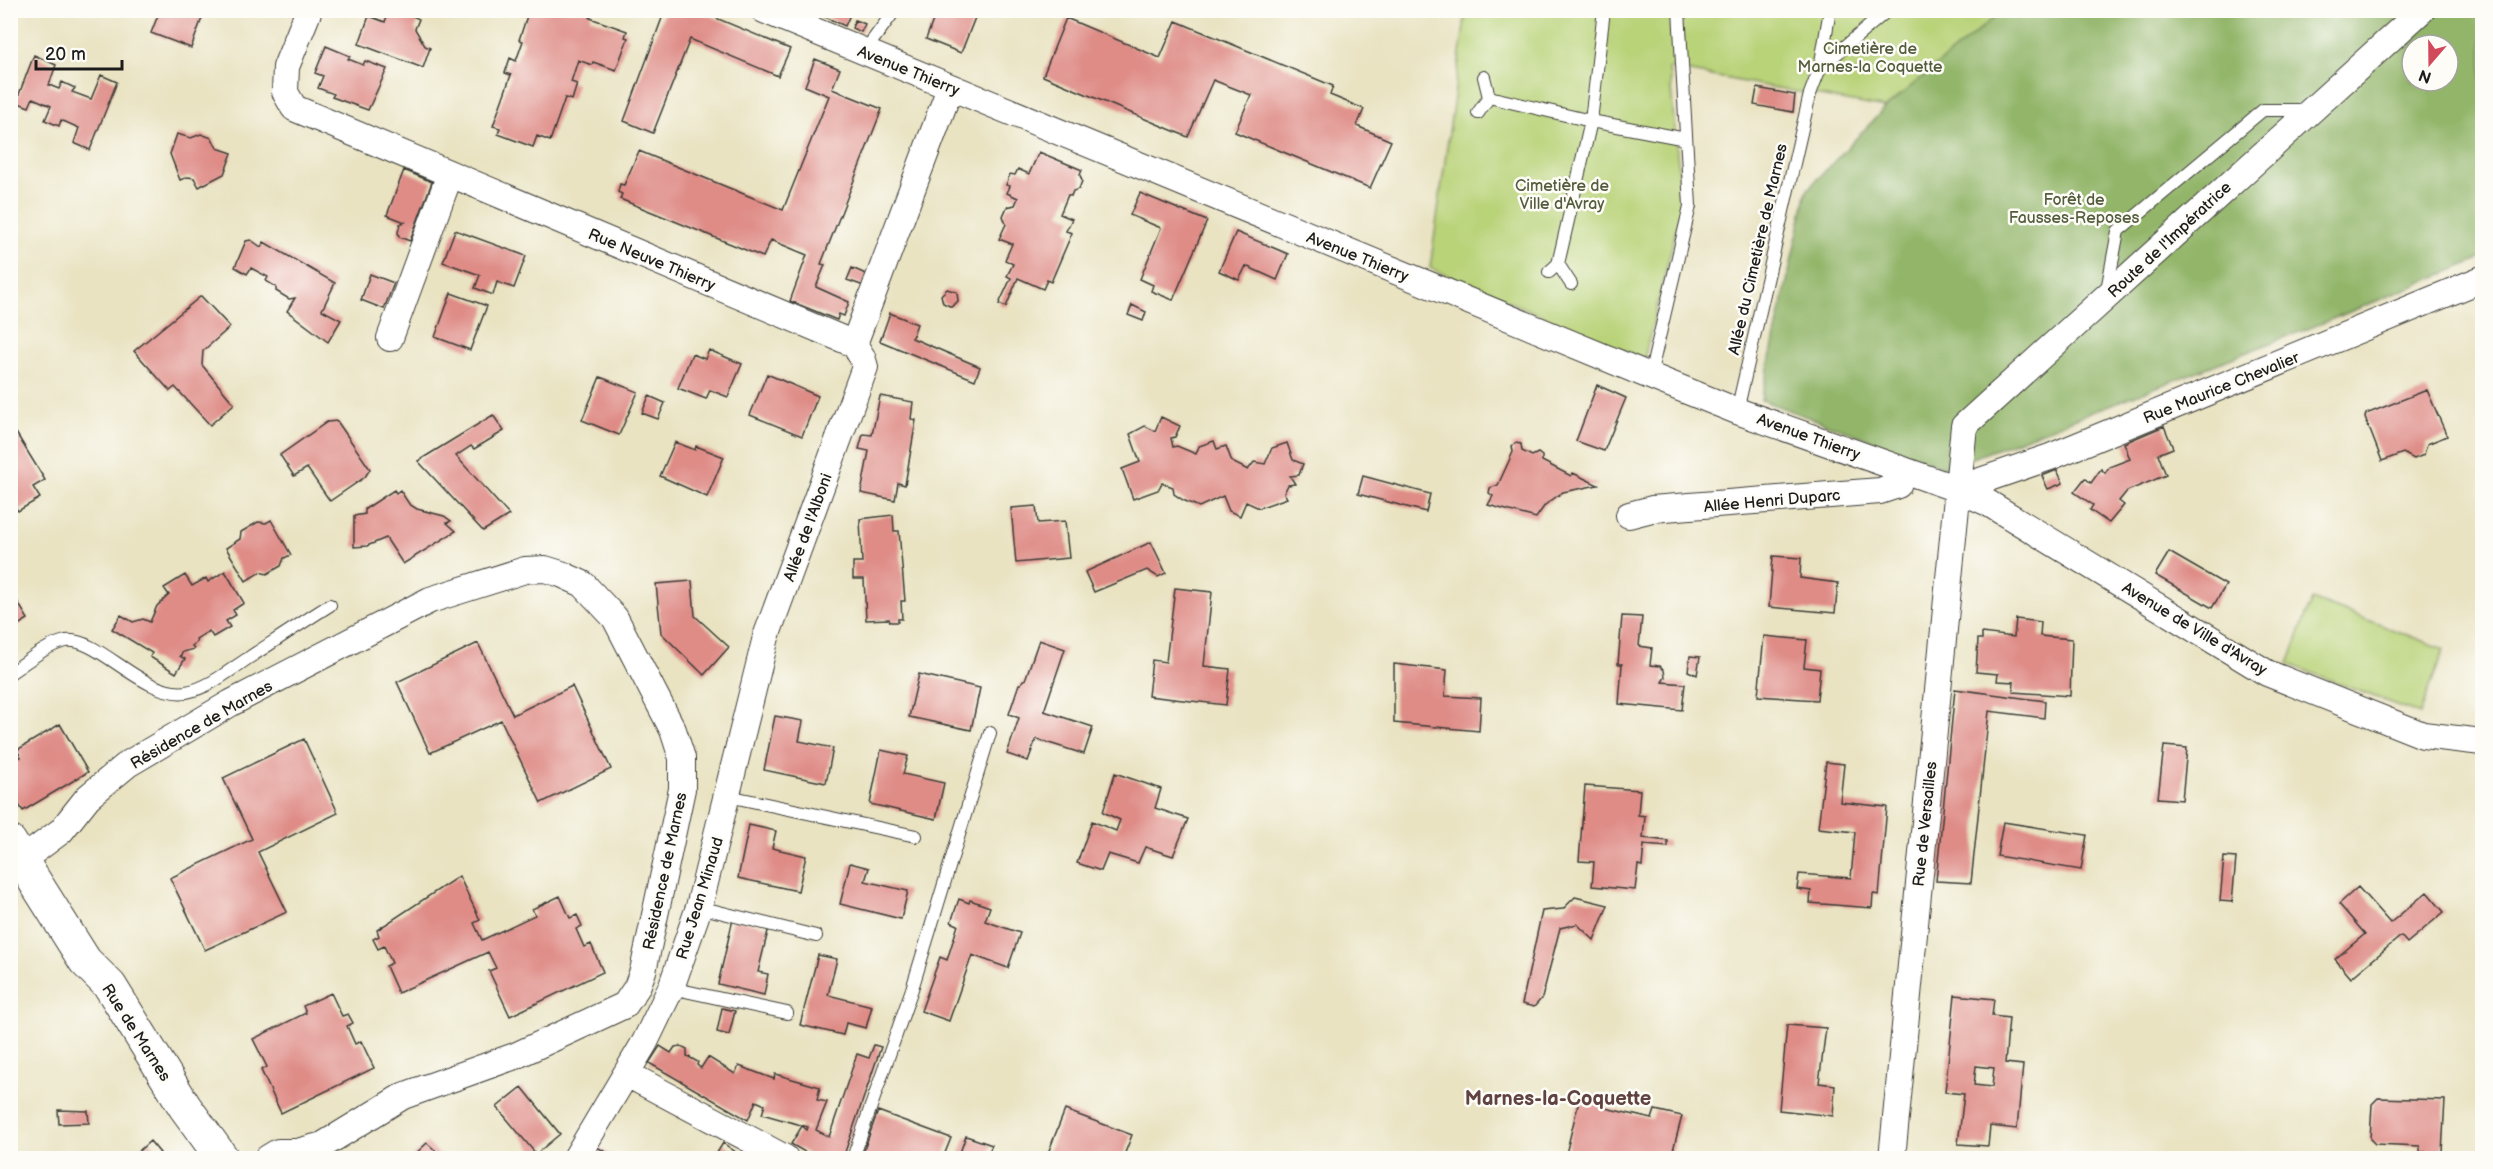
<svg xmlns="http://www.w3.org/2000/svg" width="2493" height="1169" font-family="'Balsamiq Sans',sans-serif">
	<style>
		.green { fill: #b9d379; stroke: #6a784a; stroke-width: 1.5 }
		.forest { fill: #92b569; stroke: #576842; stroke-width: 1.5; fill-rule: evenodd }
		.building { fill: #df8c87; fill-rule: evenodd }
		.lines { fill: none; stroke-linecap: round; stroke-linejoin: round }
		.service-casing { stroke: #3b3a35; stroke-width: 14 }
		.minor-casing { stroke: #3b3a35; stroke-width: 28 }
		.secondary-casing { stroke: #3b3a35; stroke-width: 35 }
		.service { stroke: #fff; stroke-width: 12 }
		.minor { stroke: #fff; stroke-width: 26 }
		.secondary { stroke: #fff; stroke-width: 33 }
		.labels { text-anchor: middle; stroke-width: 5; stroke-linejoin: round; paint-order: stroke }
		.park-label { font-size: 16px; fill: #535c3d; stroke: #fdfcf7 }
		.street-label { font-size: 16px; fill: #1c1c1c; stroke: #fdfcf7 }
		.quarter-label { font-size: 20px; font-weight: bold; fill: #604341; stroke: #fdfcf7 }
	</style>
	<rect width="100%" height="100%" fill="#fdfcf7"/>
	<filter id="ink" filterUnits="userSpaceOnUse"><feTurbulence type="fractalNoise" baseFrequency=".0167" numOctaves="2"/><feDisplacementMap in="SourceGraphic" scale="12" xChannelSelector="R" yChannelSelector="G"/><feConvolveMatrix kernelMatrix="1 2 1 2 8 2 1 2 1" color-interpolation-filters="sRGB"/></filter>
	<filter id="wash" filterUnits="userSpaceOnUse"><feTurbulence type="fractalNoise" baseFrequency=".008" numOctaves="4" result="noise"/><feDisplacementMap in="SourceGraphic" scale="24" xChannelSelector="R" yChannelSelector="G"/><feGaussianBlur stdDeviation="1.35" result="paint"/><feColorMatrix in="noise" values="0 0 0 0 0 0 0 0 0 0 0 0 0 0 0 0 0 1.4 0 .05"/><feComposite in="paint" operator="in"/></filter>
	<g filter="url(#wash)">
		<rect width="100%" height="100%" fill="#e9e3c2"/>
		<path class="green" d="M1466,11h536l-117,97 -216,-40 13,137 -38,154 -214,-91z
			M2312,599l132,50 -24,65 -132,-50z"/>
		<path class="forest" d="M2002,11h480v247l-162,66 -373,144 -186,-68 46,-210 78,-82zM2412,45h36v36h-36z"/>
		<g id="blocks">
			<path class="building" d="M160,10h45l-14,38 -40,-15z
				M389,10h12l18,9 -4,10 10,17 5,2 -7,20 -64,-24 10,-28 16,6z
				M529,10h63l-2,8 37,13 -2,6 3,1 -12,32 -23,-8 -1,3 -14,-5 -7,22 6,2 -5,16 -7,-2 -15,43 -13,-5 -4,11 -35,-13 2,-6 -7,-2 18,-51 -6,-2 5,-15 6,3 7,-20 -4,-1z
				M665,10h32l93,39 -12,27 -88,-37 -37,94 -29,-12z
				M810,10h42l-7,16z
				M937,10h41l-17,43 -35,-14z
				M1027,10h15l-2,6z
				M1066,18l94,40 16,-37 157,65 -3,9 34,14 -7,17 34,15 -21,47 -135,-56 16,-37 -38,-15 -25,57 -145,-61z
				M855,20l10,4 -4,8 -9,-4z
				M326,46l24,10 -2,3 15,6 2,-4 22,8 -19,41 -36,-13 2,-3 -16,-6 5,-12 -8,-3z
				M34,55l22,10 -7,20 10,4 3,-7 13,6 -3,4 19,7 10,-24 16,7 -27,68 -16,-7 5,-15 -18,-8 -2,6 -14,-6 6,-14 -18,-8 -4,9 -13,-5z
				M815,59l25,10 -8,20 50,20 -61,155 4,1 -9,22 33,15 -5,14 -5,-2 -2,6 -47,-19 17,-46 -36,-15 -8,17 -143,-58 2,-5 -4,-2 2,-8 4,1 15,-34 144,59 46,-114 -24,-10z
				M1757,88l38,7 -2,17 -39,-7z
				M10,98l6,6 -5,12h-1z
				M177,134l14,4 10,-4 11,4 5,10 15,5 -8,21 -25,13 -5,-9 -6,-1 -8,3 -10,-26z
				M1039,152l43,18 -2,5 2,6 -3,8 -6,2 -2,5 -3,-1 -8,19 12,5 -6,12 6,2 -21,49 -4,-2 -4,9 -25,-11 -12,29 -7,-3 12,-26 -4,-2 6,-12 -8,-4 7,-16 -13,-5 7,-15 -3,-8 4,-9 8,-2 3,-7 -11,-5 3,-7 -4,-1 4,-11 5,1 3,-6 11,5z
				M404,170l28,12 -22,59 -11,-4 -1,-5 2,-8 5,-2 -18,-7z
				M1140,193l67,28 -34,79 -22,-9 2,-6 -13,-6 21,-51 -31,-13z
				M455,230l71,26 -12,32 -17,-6 -4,13 -18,-7 5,-13 -37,-13z
				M1236,232l52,22 -11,26 -31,-14 -7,14 -20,-9z
				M251,240l10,7 3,-5 71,41 -13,27 19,10 -13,22 -41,-31 8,-13 -6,1 -13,-8v-4l-10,-6 2,-4 -17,-9 -4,6 -12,-7 11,-26z
				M852,268l16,7 -4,11 -17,-6z
				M370,274l24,9 -10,26 -23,-9z
				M947,289l10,3 1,9 -6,6 -9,-4 -2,-8z
				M451,293l36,13 -17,44 -35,-13z
				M201,296l29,31 -27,24 -1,14 32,39 -24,21 -35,-38 -5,4 -36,-40z
				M1132,305l14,7 -3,9 -15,-6z
				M890,313l27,11 -5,14 68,29 -5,13 -95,-39z
				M709,350l33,14 -14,33 -18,-7 -4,9 -28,-11 14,-34 13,5z
				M767,374l51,22 -16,40 -52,-21z
				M600,377l38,15 -19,43 -37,-15z
				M1597,385l29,13 -22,53 -28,-10z
				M2427,390l20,46 -20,8 -3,11 -10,4 -11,-6 -21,8 -17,-44 1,-3z
				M649,396l16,7 -7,16 -16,-6z
				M880,396l33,6 -2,17 5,1 -11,65 -7,-2 -3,17 -34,-7 8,-42 -10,-2 4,-15 9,1z
				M493,415l11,16 -30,18 -3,-3 -15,10 53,59 -26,16 -65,-70z
				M1161,417l19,9 -5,11 -4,1 2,9 4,-1 19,8 3,-8 15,-5 3,8 9,-3 6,16 16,8 6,-8 11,2 7,-16 15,-5 6,17 10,4 -4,11 -9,1 5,8 -7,1 -4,8 3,5 -28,10 -13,-6 -6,14 -11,-5 -6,-15 -24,11 -16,-7 -9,-6 -1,-7 -11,-4 -4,7 -25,9 -11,-30 18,-7 -10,-28 15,-8 10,5z
				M337,421l33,48 -5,8 -35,24 -23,-33 -13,8 -14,-21 47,-33z
				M10,423l35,57 -12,7 7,11 -22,13 -8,-12z
				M2164,426l9,22 -15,6 8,21 -39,16 -8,10 5,4 -15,18 -19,-13 3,-5 -19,-13 11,-14 6,5 10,-14 4,4 4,-6 21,-8 -6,-16z
				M675,442l20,8 1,-4 28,11 -17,40 -47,-21z
				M1515,443l6,1 1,7 10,5 6,-3 4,3v5l29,15 2,-3 25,12 -35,7 -18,13 -9,13 -48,-13 5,-9 -4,-3 1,-5 8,-3 15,-33 -1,-6z
				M2057,470l6,13 -15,6 -6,-13z
				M1363,476l67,18 -4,18 -68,-18z
				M394,490l2,3 4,-3 9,14 8,5 27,7 7,5 -4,2 9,8 -53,33 -17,-26 -19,8 -13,1v-31l11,-2v-5z
				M1036,506l2,17 27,-2 4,37 -53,5 -5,-55z
				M893,515l1,16h5l6,70h-4l1,18h-4v3h-8l-1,-3 -23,1 -2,-41h-11v-17h9l-2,-43z
				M271,520l20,35 -7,3 -3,8 -14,8 -7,-2 -14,9 -20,-33 14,-9 1,-7 17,-10 8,1z
				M1151,542l15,31 -8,4 -11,-7 -53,22 -9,-20z
				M2169,552l57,33 -14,23 -57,-33z
				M1773,556l28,2 -1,20 38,5 -3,30 -66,-6z
				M225,571l19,32 -11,7 3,5 -10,6 4,6 -17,10 -4,-6 -13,8 1,3 -5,4 2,3 -11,3 -3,4 5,3 -9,14 -26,-16 2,-4 -40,-24 9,-14 12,7 10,-3 7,3 7,-16 12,-11 -5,-7 21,-13 7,11 14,-8 2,4z
				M692,581l3,35 34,31 -25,28 -43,-42 -5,-49z
				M1175,588l37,4 -8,74 26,3 -4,36 -78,-9 4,-36 14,2z
				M17,601l11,18 -18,11v-24z
				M1622,616l20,1 -3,29 13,2 -2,17 10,1 4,4 1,7 -3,5 23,2 -3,26 -63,-6 3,-40h-4z
				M2016,619l25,3 -1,14 32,3 -2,57 -57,-4 1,-10 -17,-1 1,-7 -22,-2 2,-33h4v-6l32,4z
				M1764,636l43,4 -3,27 16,2 -3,31 -59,-4z
				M1039,640l26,9 -21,62 49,16 -9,27 -48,-15 -8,22 -21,-7 12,-36 -10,-4 10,-30h2l2,-4h2z
				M478,643l35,72 59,-29 39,83 -70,34 -40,-83 -71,33 -33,-71z
				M1690,656l10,1 -3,18 -9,-4z
				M1394,664l53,6 -2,26 36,2 -2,33 -85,-8z
				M919,674l61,14 -9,42 -62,-13z
				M1955,689l90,12 -1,17 -55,-7 -18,172 -35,-2z
				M775,716l28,5 -4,20 34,7 -7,35 -62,-13z
				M60,724l28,48 -65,39 -13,-20v-28l11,-6 -4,-7z
				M304,739l34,74 -80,39 29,60 -82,38 -35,-72 82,-39 -29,-61z
				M2164,746l23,2 -5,52 -24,-2z
				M881,750l27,6 -5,18 41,9 -8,36 -66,-15z
				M1826,762l18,2 -4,38 47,5 -8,88 -6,-1 -1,14 -62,-5 1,-12 -14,-2 2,-15 52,4 4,-46 -37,-4z
				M1115,773l46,16 -6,19 33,11 -15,37 -28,-9 -7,16 -30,-9 -7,17 -24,-8 15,-42 24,10 4,-11 -17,-8z
				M1585,786l55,4 -2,25 7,1 -2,22 25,3v6l-24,-2 -2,21 -4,-1 -3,25 -43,-4 2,-24 -15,-1z
				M2003,822l84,13 -6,35 -84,-14z
				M749,825l27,6 -4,17 34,8 -8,35 -60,-13z
				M2224,857l12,1 -4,44 -12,-1z
				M850,863l19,5 -4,13 43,10 -7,28 -61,-15z
				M459,876l21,44 -6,3 8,17 53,-25 -3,-6 28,-13 10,22 7,-3 5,11 -6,3 8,18 7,-3 12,28 -93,44 -21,-45 7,-3 -8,-16 -90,41 -12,-27 6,-3 -8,-17 -6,3 -5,-10 6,-3 -2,-6z
				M2358,887l32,36 37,-31 17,20 -37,31 -6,-7 -50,42 -16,-19 30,-25 -26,-30z
				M1575,897l33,8 -14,35 -17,-16 -17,4 -18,70 -8,9 -12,-3 20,-93 21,-2z
				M959,899l10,4 1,-3 20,7 -5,14 35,12 -12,35 -36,-13 -23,66 -28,-10 19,-54 7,3 11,-35 -7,-3z
				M733,919l36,8 -11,45 10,2 -4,21 -46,-11z
				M818,955l19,4 -9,36 44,11 -6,22 -20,-5 -3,12 -43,-10z
				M331,993l11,23 6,-2 5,9 -6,3 8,18 6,-3 13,27 -93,45 -20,-43 6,-3 -14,-28 53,-26 -3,-7z
				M1955,995l39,4 -2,17 17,2 -4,45 18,2 -6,64 -27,-3 -2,20 -30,-2 6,-50 -19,-2zM1976,1066l18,2 -2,19 -18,-2z
				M722,1008l13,3 -6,24 -12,-3z
				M1787,1025l39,3 -7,55 16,2 -2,31 -54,-6z
				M874,1045l7,2 -38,111h-28l-24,-14 11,-18 5,4 1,-3 -46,-13 3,-9 -9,-4 -8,19 -99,-57 11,-17 11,7 4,-6 6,-1 6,3v7l11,6 -1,3 4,3 7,-11 27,17 4,-8 35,13 1,-5 45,13 -3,13 10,2 -11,28 13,7 28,-83 12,4z
				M522,1087l38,47 -24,20 -39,-47z
				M1581,1092l26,6 -2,10 47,11 3,-9 27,6 -11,42h-106z
				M2378,1098l67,2 -3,52h-22v-6l-45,-2 -5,-5 2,-35z
				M58,1110l30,1 1,12 -30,1z
				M1065,1110l67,25 -9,23h-77z
				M878,1111l73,27 -8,20h-82z
				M966,1136l26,9 -6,13 -16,-1 -12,1z
				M150,1141l10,12 -6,5h-23z
				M427,1143l17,15h-33z
				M723,1143l14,10 -3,5h-8l-9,-5z
				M597,1147l20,11h-27z"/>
		</g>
	</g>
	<g filter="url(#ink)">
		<use href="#blocks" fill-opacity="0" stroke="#3b3a35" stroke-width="1.5"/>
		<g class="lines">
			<g class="service-casing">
				<path id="service" d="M864,52l31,-42
					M1820,68l10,-58
					M1489,97l102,24 95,18
					M1478,113l11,-16 -5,-20
					M1558,264l33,-143 13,-111
					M1549,272l9,-8 13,20
					M2107,290l11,-59 145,-121h45
					M1650,376l40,-170 -11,-196
					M1737,411l73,-317 10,-26 68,-58
					M10,673c17,-11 36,-28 56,-32 31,-5 78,57 120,51 23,-4 44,-22 64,-35 26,-17 53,-35 80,-52
					M728,796l188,40
					M699,907l117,29
					M671,988l116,25
					M853,1158l59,-169 78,-256"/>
			</g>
			<g class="minor-casing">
				<path id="minor" d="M309,10l-23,57 -1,25 9,16 560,236
					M764,10l881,364 92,37 220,78 31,14 279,170 156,62 59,7
					M390,338l60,-164
					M854,344l96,-256
					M1957,489l93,-32 432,-178
					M1629,515l23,-6 228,-18 18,-6 6,-15
					M22,860l39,-29 27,-34 40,-33 103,-61 199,-103 95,-30 20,-1 16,5 22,10 32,34 58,112 9,28v31l-39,182 -6,16 -12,18 -110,51 -112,40 -80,49 -26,7h-19l-10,6
					M627,1074l158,84
					M576,1158l69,-116 26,-54 28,-81 67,-270 99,-270 -3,-10 -8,-13
					M1892,1158l72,-732 458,-416"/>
			</g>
			<g class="secondary-casing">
				<path id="secondary" d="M10,842l75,119 25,25 75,121 37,51"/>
			</g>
			<use href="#service" class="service"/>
			<use href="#minor" class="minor"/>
			<use href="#secondary" class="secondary"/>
		</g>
	</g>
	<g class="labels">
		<g class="park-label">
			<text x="1870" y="54">Cimetière de<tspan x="1870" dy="18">Marnes-la Coquette</tspan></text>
			<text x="1562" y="191">Cimetière de<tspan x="1562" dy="18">Ville d'Avray</tspan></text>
			<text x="2074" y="205">Forêt de<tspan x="2074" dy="18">Fausses-Reposes</tspan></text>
		</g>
		<g class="street-label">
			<text transform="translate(909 70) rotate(22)" y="6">Avenue Thierry</text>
			<text transform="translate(2169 239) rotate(-43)" y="6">Route de l'Impératrice</text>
			<text transform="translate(1757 249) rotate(-77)" y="6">Allée du Cimetière de Marnes</text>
			<text transform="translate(1358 256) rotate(22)" y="6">Avenue Thierry</text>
			<text transform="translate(652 259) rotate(23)" y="6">Rue Neuve Thierry</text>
			<text transform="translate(2221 387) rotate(-22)" y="6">Rue Maurice Chevalier</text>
			<text transform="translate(1809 436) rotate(20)" y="6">Avenue Thierry</text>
			<text transform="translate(1772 500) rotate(-5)" y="6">Allée Henri Duparc</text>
			<text transform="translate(807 527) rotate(-70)" y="6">Allée de l'Alboni</text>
			<text transform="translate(2195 628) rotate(31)" y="6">Avenue de Ville d'Avray</text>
			<text transform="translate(201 724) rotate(-30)" y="6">Résidence de Marnes</text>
			<text transform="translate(1924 824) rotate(-84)" y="6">Rue de Versailles</text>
			<text transform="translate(664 871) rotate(-78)" y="6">Résidence de Marnes</text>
			<text transform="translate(699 898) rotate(-73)" y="6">Rue Jean Minaud</text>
			<text transform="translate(137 1032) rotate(57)" y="6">Rue de Marnes</text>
		</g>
		<g class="quarter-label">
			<text x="1558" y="1105">Marnes-la-Coquette</text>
		</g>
	</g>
	<rect width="2493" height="1169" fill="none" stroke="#fdfcf7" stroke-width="36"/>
	<g transform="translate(2430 63) rotate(200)"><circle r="28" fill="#fdfcf7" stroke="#a3a29f" stroke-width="1.5"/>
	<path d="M0-4.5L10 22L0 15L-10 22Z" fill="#d1495b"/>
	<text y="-9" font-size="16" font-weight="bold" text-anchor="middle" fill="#1c1c1c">N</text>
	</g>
	<path d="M36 60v9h86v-9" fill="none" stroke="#1c1c1c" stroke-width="3"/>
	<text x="45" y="60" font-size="18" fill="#1c1c1c" stroke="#fdfcf7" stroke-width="4.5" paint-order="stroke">20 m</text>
</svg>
